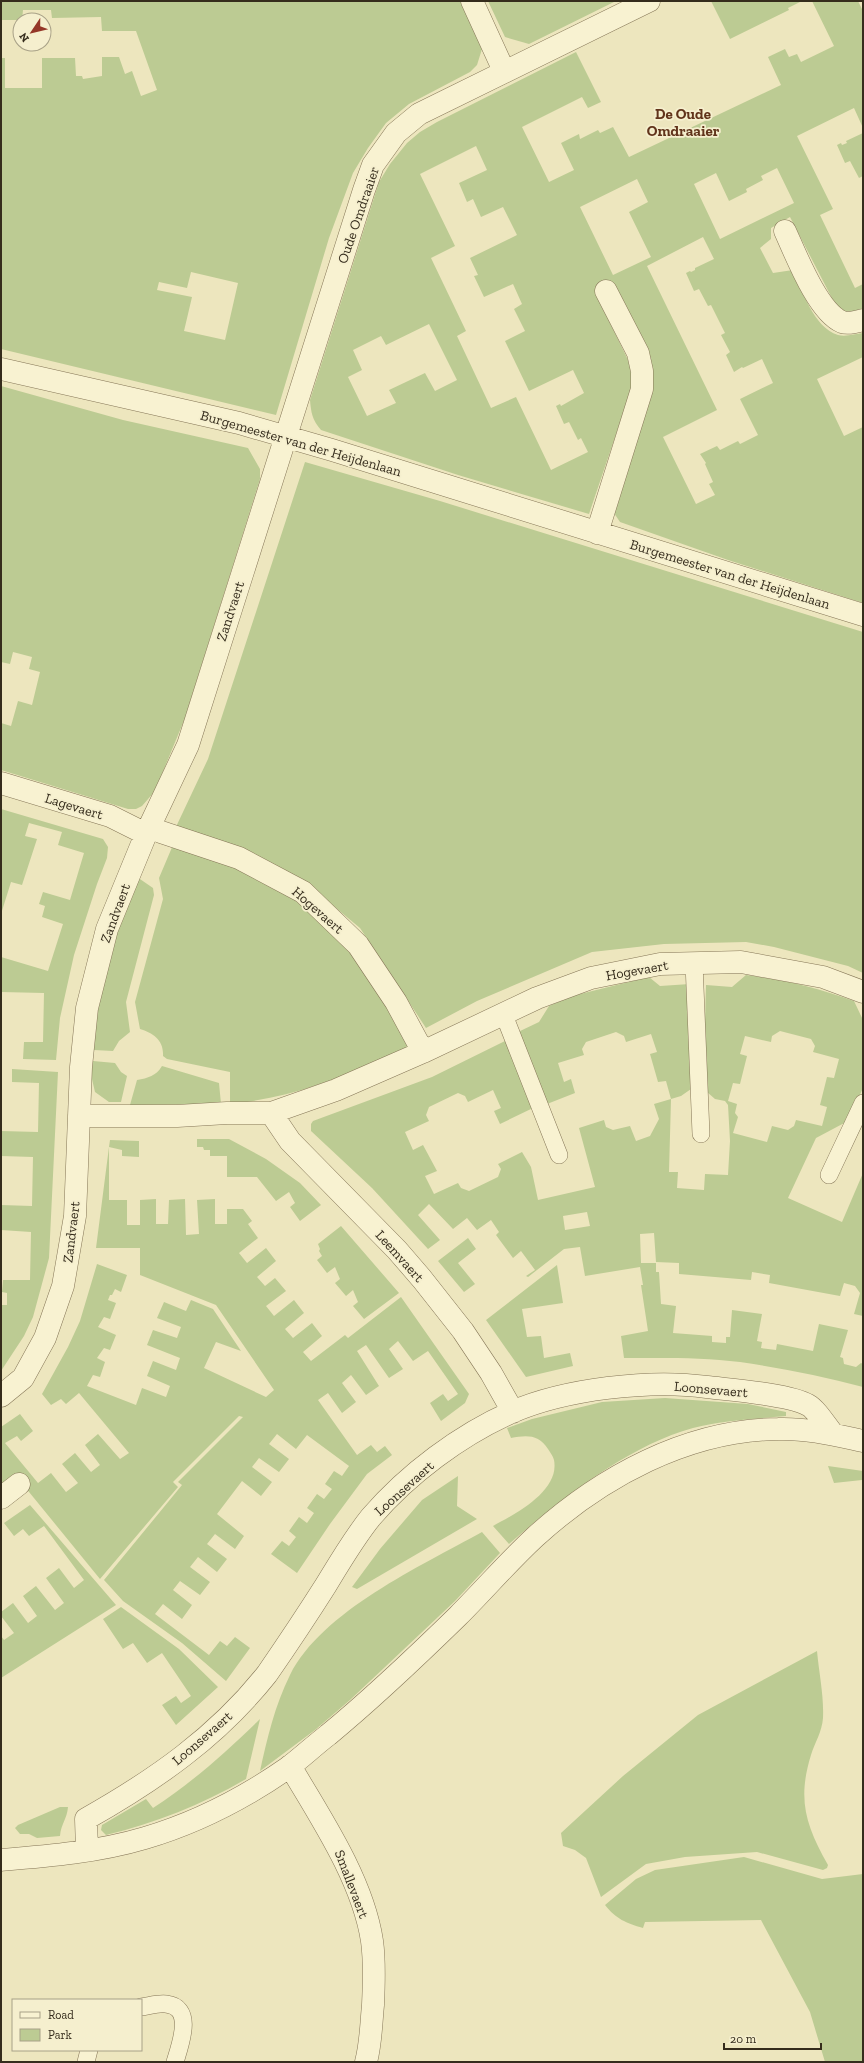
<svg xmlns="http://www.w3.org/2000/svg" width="864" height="2063" font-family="'Zilla Slab',serif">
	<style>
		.green { fill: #bccb93; fill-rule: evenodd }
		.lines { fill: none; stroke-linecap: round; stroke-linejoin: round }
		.service-casing { stroke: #857657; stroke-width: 18 }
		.minor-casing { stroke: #857657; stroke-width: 23 }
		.service { stroke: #f8f2d1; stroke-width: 17 }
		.minor { stroke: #f8f2d1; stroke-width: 22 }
		.labels { text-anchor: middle; stroke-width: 3.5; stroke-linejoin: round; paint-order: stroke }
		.street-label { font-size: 14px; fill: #352c1c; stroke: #f5efce }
		.neighbourhood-label { font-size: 15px; font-weight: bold; fill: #61341b; stroke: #f5efce }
	</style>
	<rect width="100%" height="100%" fill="#ede6be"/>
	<path class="green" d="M1,1h460l21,48 -5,16 -7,7 -61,32 -23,19 -18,25 -15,25 -24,65 -53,177 -275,-66v-291h4v30h37v-30h33l1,18h6l1,3 19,-3v-19h17l6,17 7,-3 9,25 16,-6 -21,-59h-34l-1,-14 -49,1 -1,-8h-28l-1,10h-21zM191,272l47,11 -13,57 -41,-9 8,-34 -35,-7 2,-8 28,6z
		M488,1h128l-87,43 -24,-7z
		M711,1h91l-14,7 1,2 -59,29z
		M812,1h46l5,10v117l-9,-20 -57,28 36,73 -13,6 35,73 8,-4v24l-17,6 -9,-6 -47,-91 -19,11v11l-11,9 13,25 20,-3c10,21 20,57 45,65 8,2 17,-1 25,-2v24l-46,22 27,57 19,-9v176l-135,-43 -108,-38 -6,-9 38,-121 1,-21 -41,-88 -17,9 34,70 3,12 -1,16 -42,124 -131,-39 -137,-45c-9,-10 -10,-18 -11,-30l69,-218 11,-18 17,-21 13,-11 17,-10 139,-70 25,50 -13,6 -6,-11 -60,30 27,55 25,-12 -13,-27 18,-9 1,5 18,-9 2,3 13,-6 16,30 152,-72 -13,-28 17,-8 4,8 8,-3 4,8 33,-16zM476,146l11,24 -28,13 8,19 6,-3 8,18 22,-10 14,28 -47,23 8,17 -4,1 10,21 29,-13 9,20 -8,5 11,22 -20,10 24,50 44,-21 11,23 -23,13 -1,-2 -4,2 8,18 5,-2 9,18 3,-2 7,14 -37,18 -35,-73 -25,11 -34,-72 9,-5 -35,-73 24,-12 -35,-72zM777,168l17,35 -74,36 -26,-55 22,-11 13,28 18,-9 -1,-3 17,-9 -2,-4zM637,179l11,23 -19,10 22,45 -38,18 -33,-68zM703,237l11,22 -19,9v2l-4,2 -1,-1 -4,2 8,18 5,-2 9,17 3,-1 14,28 -4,2 9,17 -4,3 8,17 8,-5 1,1 19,-9 11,24 -33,16 18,36 -18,9 -2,-3 -18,9 -3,-4 -17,8 6,9 -1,1 8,18 -4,2 6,11 -19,9 -33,-67 54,-27 -70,-144zM429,324l28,56 -22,11 -10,-18 -36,17 7,13 -29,13 -19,-39 14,-7 -9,-20 28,-14 5,9z
		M863,133v43l-4,2 -9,-17 -5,2 -8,-18 4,-2 1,2 5,-2 -1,-2z
		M1,386l122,34 125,28 12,21v10l-75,239 -30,73 -13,15 -6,3h-8l-127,-39v-47l10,3 7,-25 14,4 8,-33 -11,-3 3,-12 -19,-5 -3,12 -9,-2z
		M305,462l135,39 423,131v341l-15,-7 -74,-19 -28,-5 -82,2 -72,8 -115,49 -51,27 -66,-100 -36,-30 -149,-69 33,-70z
		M1,809l102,30 5,8 -1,11 -10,26 -23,71 -14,63 -4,42 -33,-1 1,-17h19l1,-49 -43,-1v-35l47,14 15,-47 -21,-7 3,-11 -6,-2 4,-12 27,8 14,-47 -26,-8 4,-13 -33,-9 -4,13 12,3 -15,46 -11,-3 -10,32z
		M173,845l67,23 47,25 55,45 72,106c-32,15 -63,30 -97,41 -28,10 -57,15 -87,20v-33l-63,-13 -4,-3c1,-16 -10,-23 -23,-27l-5,-27 28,-103 -4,-21z
		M137,877l16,11 1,7 -28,107 4,30 -11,9 -6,10 -19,-1 1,-31 22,-86z
		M746,975c40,5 69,12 108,26l9,19v68l-15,33 -32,17 -28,60 54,24 21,-49v143l-9,-2 6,-21 -5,-7 -11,-3 -4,13 -71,-13 1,-8 -18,-3 -1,8 -72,-6v-11l-23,-1 -2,-29 -14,1 1,29h15v9h3l2,32 15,2 -3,27 39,3v6l14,1v-6h4l2,-27 30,4 -5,27 5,1 -1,6 15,2 1,-6 36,7 6,-27 29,6 -8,27 3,1 1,6 12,3 5,-4 2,1v23c-40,-11 -82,-19 -123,-25 -38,-5 -78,-4 -116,-4l-3,-22 27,-5 -7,-46h2l-3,-18 -55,9 -5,-29 -16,2 -36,28 -2,-1 9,-6 -14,-19 -8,7 -17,-23 3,-3 -8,-12 -14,10 -10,-12 -14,11 -24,-25 -11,11 22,25 -12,9 -56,-61 -61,-57v-7l2,-3 119,-44 73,-36 28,67 -33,16 -6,-13 7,-3 -8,-18 -25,12 -3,-6 -7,-3 -29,14 -3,8 3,6 -24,11 8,18 10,-5 14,26 -12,5 9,18 24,-11 3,5 8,3 29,-14 3,-8 -3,-5 24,-12 9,15 7,33 57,-13 -16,-59 25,-8 2,7 7,3 17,-4 6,15 14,-5 9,-17 -5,-15 17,-5 -5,-18 -8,1 -8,-28 7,-2 -6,-18 -25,8 -2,-6 -8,-4 -30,10 -4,7 2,6 -26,8 6,19 7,-3 4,14 -28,11 -29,-72 21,-10 10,-16 23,-10 77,-19 11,9 30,-2 1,105 -10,7 -10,3 -2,73h9l-1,16 27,2 1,-16 23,1 2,-34 -2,-36 -3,-4 -10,-2 -8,-7 -3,-31 2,-76 26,2zM780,1031l31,8 4,7 -2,6 26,7 -5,19 -7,-1 -7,28 7,2 -5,19 -26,-6 -2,6 -6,4 -16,-4 -5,16 -34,-9 5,-16 -3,-4 2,-9 -9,-3 5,-18 7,1 7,-28 -7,-2 5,-18 26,6 1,-6zM587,1212l3,14 -25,4 -2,-14z
		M93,1061l22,2 6,9 6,4 -6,26h-12l-14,-10 -4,-17z
		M162,1066l57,17 2,21 -91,1 7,-25c11,-2 19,-4 25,-14z
		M12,1069l46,3 -9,186 -16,59 -9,19 -23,35v-66h6v-12l-5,-1 1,-12h27l1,-48 -30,-2v-25l31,1 1,-49 -32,-1v-25l37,1 1,-49 -27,-1z
		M197,1139h32l37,20 34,24 21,22 -21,16 -10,-14 5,-4 -6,-11 -13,9 -19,-24h-30v-21h-17v-6h-6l-1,-3h-6z
		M110,1140l29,1v16l-17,-1v-6l-13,-3v53h18v25h13v-25l16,-1v25h12l1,-24 16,-1 1,36 13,-1 -2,-34 18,-1v25h12v-15h16l9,12 -4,3 10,14 -19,15 8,10 19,-15 10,13 -19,16 8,9 10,-8 11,13 -20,15 8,10 20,-16 10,13 -19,16 8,9 19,-15 10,13 -19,16 8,9 34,-26 3,3 53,-41 68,97 -4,9 -24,18 -11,-18 13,-9 5,7 10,-7 -30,-43 -15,10 -15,-20 -9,8 14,20 -14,9 -23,-33 -9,6 22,35 -13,9 -15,-20 -9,8 14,19 -14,11 -14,-20 -10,7 39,55 14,-10 6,7 8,-6 7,9 -25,19 -37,50 -33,49 -26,-19 11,-13 7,5 7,-9 -7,-6 10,-14 8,6 7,-10 -7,-5 10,-14 7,5 8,-10 -7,-5 9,-13 8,5 7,-10 -42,-31 -11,14 -19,-15 -8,10 20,15 -10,13 -20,-14 -7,9 20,15 -11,14 -19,-15 -25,33 27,22 -9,13 -20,-15 -8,10 20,15 -10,13 -19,-15 -8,10 20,15 -10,13 -20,-14 -7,9 19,15 -10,14 -19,-15 -8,10 54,41 11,-14 7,5 8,-9 15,11 -24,33 -44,-38 -59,-42 -19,-21 78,-95 -4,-3 65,-65 -4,-1 -66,66 5,5 -78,92 -84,-103 -15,11v-60l19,-13 13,17 -12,10 -4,-5 -12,7 33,40 13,-10 15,19 12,-9 -16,-19 13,-11 16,19 9,-7 -15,-20 13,-11 22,25 9,-6 -50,-60 -13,11 -5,-5 -10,6 -9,-11 26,-47 12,-26 17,-57 30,11 -6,17 -6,-3 -3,6h-2l-2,5 8,3 -6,16 -6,-2 -6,10 18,8 -6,15 -6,-2 -7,10 8,4 -5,15 -7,-2 -6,11 49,19 6,-17 24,9 4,-11 -23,-10 6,-15 23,9 4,-12 -33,-13 6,-15 24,8 4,-11 -24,-9 7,-16 22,9 5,-11 22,9 28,42 -25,-9 -12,26 62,29 8,-7 -58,-85 -76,-30v-27h-44l13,-101z
		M341,1226l58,67 -35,26 -11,-13 5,-4 -5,-12 -7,6 -11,-13 5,-4 -5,-12 -8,6 -10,-13 5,-4 -3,-5 1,-2 -2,-5z
		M468,1238l8,11 -18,14 17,21 -11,8 -26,-31z
		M557,1265l6,38 -41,6 5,28 14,-1 3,22 26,-5 3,13 -47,11 -40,-57z
		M665,1398l83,6 38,8v4c-31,3 -63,4 -93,12 -66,18 -133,72 -184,116l-16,-18c22,-12 67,-35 61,-66 -1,-4 -4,-8 -6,-11 -9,-15 -22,-14 -37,-11l-4,-10 25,-9 70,-17z
		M828,1466l35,5v22l-1,-13 -28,3z
		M458,1476l-1,30 20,13 -120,70 -5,-2 28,-38 42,-49z
		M30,1505l86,100 -115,73v-42l3,4 10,-7 -13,-17v-4l12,-9 15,20 9,-7 -14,-20 13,-10 19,24 9,-7 -18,-25 13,-10 15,20 10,-8 -40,-54 -15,10 -6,-7 -9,7 -10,-13z
		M482,1532l18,21 -45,48 -105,99 -35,30 -55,41c7,-32 15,-66 30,-96 32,-64 131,-109 192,-143z
		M121,1607l58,42 39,38 -42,38 -14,-20 14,-9 5,7 10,-7 -29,-43 -15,10 -14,-20 -10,6 -20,-30z
		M817,1651c2,22 7,45 6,67 -1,14 -8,24 -12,37 -14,45 -5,71 17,110l-1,3 -4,2 -66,-18 -72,5 -39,7 -45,33 -15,-39 -11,-8 -12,-4 -2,-13 62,-57 75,-61z
		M260,1719l-14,60c-45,26 -90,44 -140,56l-5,-5 1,-5 44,-26 7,9c41,-27 72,-55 107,-89z
		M60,1807h8c-1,12 -7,17 -8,29l-23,2 -8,-4h-9l-5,-6 3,-3z
		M744,1857l78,22 41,-5v188h-38l-15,-50 -49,-92 -116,2 -2,6c-17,-5 -27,-9 -38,-23l31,-26 19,-9z"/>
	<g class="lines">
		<g class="service-casing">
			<path id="service" d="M694,963l7,171
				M504,1015l55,140
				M829,1175l34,-72
				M141,2007c8,-1 17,-4 25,-3 29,3 14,41 9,58
				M86,2062l3,-12"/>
		</g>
		<g class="minor-casing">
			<path id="minor" d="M472,1l32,70
				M785,231c11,24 33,81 57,91 6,2 14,0 21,-2
				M1,369l238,54 93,27 531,165
				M597,533l45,-144v-18l-4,-18 -32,-62
				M1,783l109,33 36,18
				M161,832l78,26 64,34 55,53 38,57 27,50
				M271,1113l19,28 107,109 25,29 41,52 28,42 22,39
				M79,1116h98l50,-3h44l65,-23 87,-38 114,-54 54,-20 69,-14 81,-2 82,15 40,15
				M1,1396l22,-18 22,-40 18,-52 12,-70 6,-149 6,-59 20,-79 39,-95 42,-89 176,-555 9,-25 23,-32 23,-19 230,-113
				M1,1498l18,-14
				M290,1766c31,52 73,115 82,175 3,21 2,43 1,64 -2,20 -2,38 -7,57
				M87,1850l-1,-31c69,-39 131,-82 181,-145 20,-29 40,-59 59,-89 14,-23 28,-47 45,-68 37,-43 89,-82 141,-105 53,-23 138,-33 195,-25 25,3 82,7 101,18 8,4 19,22 25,29
				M1,1860c48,-4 97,-8 144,-22 51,-15 101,-41 144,-71 13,-10 26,-22 39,-32 45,-37 88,-78 130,-119 26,-26 50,-54 77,-79 66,-60 152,-107 243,-108 29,-1 57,6 85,12"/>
		</g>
		<use href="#service" class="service"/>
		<use href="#minor" class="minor"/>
	</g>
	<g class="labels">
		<g class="street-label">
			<text transform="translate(358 215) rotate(-71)" y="5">Oude Omdraaier</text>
			<text transform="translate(301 443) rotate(16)" y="5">Burgemeester van der Heijdenlaan</text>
			<text transform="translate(730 574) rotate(17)" y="5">Burgemeester van der Heijdenlaan</text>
			<text transform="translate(230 611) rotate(-72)" y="5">Zandvaert</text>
			<text transform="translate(74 806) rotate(17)" y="5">Lagevaert</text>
			<text transform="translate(318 910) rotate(41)" y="5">Hogevaert</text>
			<text transform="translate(115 913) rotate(-70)" y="5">Zandvaert</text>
			<text transform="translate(637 970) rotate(-10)" y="5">Hogevaert</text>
			<text transform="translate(71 1232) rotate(-83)" y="5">Zandvaert</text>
			<text transform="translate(400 1256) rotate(48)" y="5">Leemvaert</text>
			<text transform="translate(711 1389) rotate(5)" y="5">Loonsevaert</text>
			<text transform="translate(404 1488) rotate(-42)" y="5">Loonsevaert</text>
			<text transform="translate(202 1738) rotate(-41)" y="5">Loonsevaert</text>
			<text transform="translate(352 1884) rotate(69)" y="5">Smallevaert</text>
		</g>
		<g class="neighbourhood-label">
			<text x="683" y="119">De Oude<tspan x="683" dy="17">Omdraaier</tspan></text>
		</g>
	</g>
	<rect width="864" height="2063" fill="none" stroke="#352c1c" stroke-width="4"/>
	<rect x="12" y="1999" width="130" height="52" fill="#f5efce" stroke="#a8a187"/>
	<rect x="20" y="2012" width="20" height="6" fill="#f8f2d1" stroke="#a8a187"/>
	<text x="48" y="2019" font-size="12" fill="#352c1c">Road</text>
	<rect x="20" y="2029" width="20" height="12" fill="#bccb93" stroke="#a8a187"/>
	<text x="48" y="2039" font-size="12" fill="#352c1c">Park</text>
	<g transform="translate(32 32) rotate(235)"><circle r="19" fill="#f5efce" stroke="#a8a187"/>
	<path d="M0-3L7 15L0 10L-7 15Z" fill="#943728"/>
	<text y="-6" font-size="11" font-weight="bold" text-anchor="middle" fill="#352c1c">N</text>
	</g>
	<path d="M724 2043v6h97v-6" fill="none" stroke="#352c1c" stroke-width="2"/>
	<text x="730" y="2043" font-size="12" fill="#352c1c" stroke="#f5efce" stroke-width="3" paint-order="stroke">20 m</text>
</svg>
